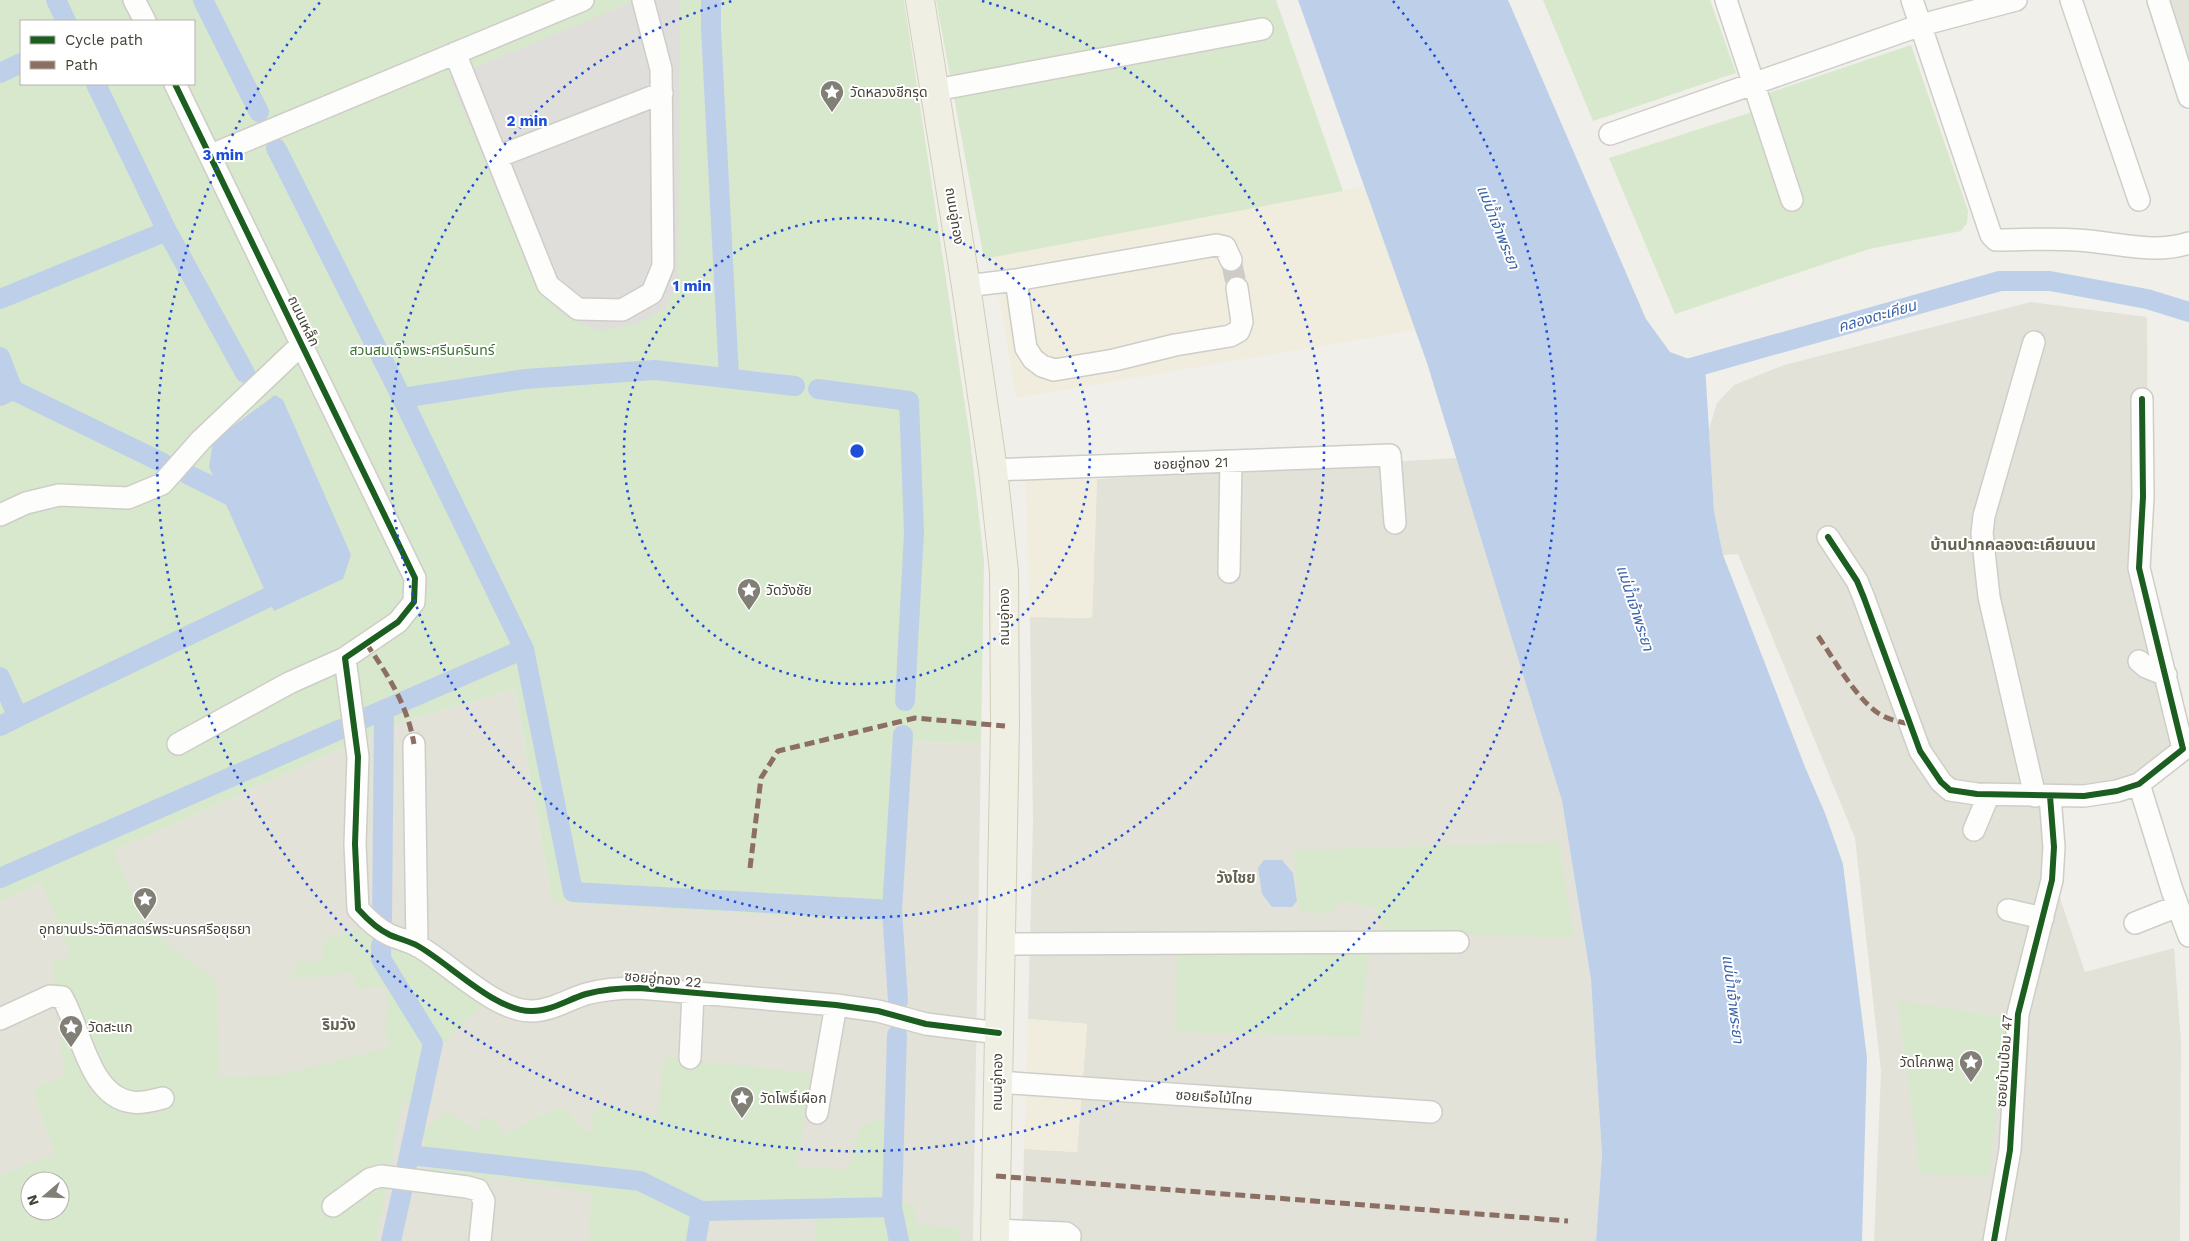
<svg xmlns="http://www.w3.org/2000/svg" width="2189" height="1241" font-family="'Work Sans','Noto Sans Thai',sans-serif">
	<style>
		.residential { fill: #e3e2d8; fill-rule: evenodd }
		.commercial { fill: #f1edde }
		.green { fill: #d8e8cc; fill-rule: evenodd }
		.parking { fill: #dfdeda }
		.water { fill: #bed0e9 }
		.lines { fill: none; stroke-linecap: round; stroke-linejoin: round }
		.canal { stroke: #bed0e9; stroke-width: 20 }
		.minor-tunnel { stroke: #ceccc6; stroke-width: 21; stroke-dasharray: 21 11; stroke-linecap: butt }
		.minor-casing { stroke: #cecdc8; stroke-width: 24 }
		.major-casing { stroke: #d0ceb9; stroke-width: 30 }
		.minor { stroke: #fdfdfc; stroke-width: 21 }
		.major { stroke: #f0efe4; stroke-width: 28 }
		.quiet { stroke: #8d6e63; stroke-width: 5; stroke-dasharray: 10 5; stroke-linecap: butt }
		.cycleway-casing { stroke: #fff; stroke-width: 9 }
		.cycleway { stroke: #1b5e20; stroke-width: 6 }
		.ring { fill: none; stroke: #1d4ed8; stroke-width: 2.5; stroke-dasharray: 2.5 5 }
		.labels { text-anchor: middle; stroke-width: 4; stroke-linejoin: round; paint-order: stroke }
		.poi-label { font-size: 14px; fill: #454237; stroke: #fff; text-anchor: start }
		.street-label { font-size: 14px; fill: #454237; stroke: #fff }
		.park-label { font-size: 14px; fill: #3a7130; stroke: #fff }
		.water-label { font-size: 15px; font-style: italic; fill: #3a62a7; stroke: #fff }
		.neighbourhood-label { font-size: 15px; font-weight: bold; fill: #67624f; stroke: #fff }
		.quarter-label { font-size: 16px; font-weight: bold; fill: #67624f; stroke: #fff }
		.centre { fill: #1d4ed8; stroke: #fff; stroke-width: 2.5 }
		.ring-label { font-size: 15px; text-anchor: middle; font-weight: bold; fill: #1d4ed8; stroke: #fff; stroke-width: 4; stroke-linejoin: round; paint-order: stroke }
	</style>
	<rect width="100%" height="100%" fill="#f0efea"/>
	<path class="residential" d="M2170,0h19v59z
		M2031,302l116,15 1,171 -5,81 46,186 -100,36 -28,1 -3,100 27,80 89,-24 7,94 -1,199h-306l7,-170 -26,-233 -117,-284 -15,1 -9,-44 -5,-82 8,-26 17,-18 50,-20z
		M1457,458l105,343 29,179 11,175 -6,86h-574l2,-92 53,3 10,-128 -59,-5 5,-198 -3,-204 62,1 5,-139z
		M515,689l37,213 356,-160 73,1 -8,498h-963l-10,-26v-313l396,-178zM30,1181h30v30h-30z"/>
	<path class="commercial" d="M1365,186l51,144 -400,68 -24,-141z
		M1097,479l-5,139 -62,-1 -5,-137z
		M1028,1019l59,5 -10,128 -53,-3z"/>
	<path class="green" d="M0,0h904l66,438 14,123 -3,182 -67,-1 -17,180 -345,-20 -37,-213 -119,35 -282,127 31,76 71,54 4,96 58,-2 112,-28 -6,-17 4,-23 -2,-21 -29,3 -4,-17 -59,7 1,-18 26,1 4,-23 44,-13 118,76 -61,58 8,41 -24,9 -6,-15 -28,146h-376v-66l55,-21 -22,-65 31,-13 -12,-113 19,-8 -29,-72 -42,19zM21,21h173v63h-173zM30,1181h30v30h-30z
		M936,0h340l67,191 -359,68z
		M1543,0h167l26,73 -143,48z
		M1911,45l57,166 -1,12 -6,8 -92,18 -194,65 -66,-156 159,-51 -3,-13z
		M1559,842l15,96 -191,-7 -6,-22 -35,-9 -12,13 -31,-1 -5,-62z
		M1177,948l192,2 -9,87 -184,-5z
		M1898,1000l109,18 -18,158 -69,-2z
		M664,1057l147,16 -15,100 4,-6 47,2 14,-44 24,-7 12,81 16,6 4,20 41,3 1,13h-143l-1,-22 -73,-1 -27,-15 -20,19 -11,19h-95l2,-48 -102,-17 -1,13 -55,-13 -11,-42 24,-23 33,20 2,-15 15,6 8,13 49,-25h14l16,20 11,1 -4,-19 24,-8 8,6 33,6v15z"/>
	<path class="parking" d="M637,0h43l-2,280 -13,28 -27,16 -38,7 -37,-15 -25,-27 -88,-211z"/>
	<path class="water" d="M1298,0h210l138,319 24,33 35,13 9,146 9,44 82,212 20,46 18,51 24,194 -5,183h-266l6,-86 -11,-175 -29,-179 -135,-438z
		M275,395l8,5 68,155 -8,24 -69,32 -65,-144 4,-26z
		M1264,860h18l11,13 4,28 -5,6h-20l-10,-13 -4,-26z"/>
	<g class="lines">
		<path class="canal" d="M56,0l10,21
			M203,0l56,112
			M711,0v29l18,348
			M0,73l21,-10
			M96,84l71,147 78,142
			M276,148l126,250 122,251 49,243 319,18
			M0,299l167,-68
			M0,357l13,33 -13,6
			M1677,372l323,-91h50l97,18 42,13
			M818,389l91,12 5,131 -9,169
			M13,390l150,73
			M402,398l123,-19 130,-9 140,16
			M189,475l54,27
			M0,677l18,40 -18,9
			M18,717l274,-131
			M365,718l159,-69
			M0,878l341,-149
			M382,925l2,-215
			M381,945v14l52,84 -26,122
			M898,1001l-6,-91 11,-175
			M897,1035l-5,172 7,34
			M410,1155l230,26 61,30 191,-4
			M391,1241l11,-49
			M696,1241l5,-30"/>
		<path class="minor-tunnel" d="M1231,260l6,28"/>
		<g class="minor-casing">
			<path id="minor" d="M134,0l11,21
				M1726,0l66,200
				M1912,0l79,235 5,5c27,0 54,-2 81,0 38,2 76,15 112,3
				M2071,0l68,200
				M2158,0l31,97
				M455,53l93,232 30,24 44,1 30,-17 11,-27 -2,-197 -18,-69
				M175,84l240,494 -1,24 -16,20 -53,36 -56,25 -111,61
				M936,90l326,-61
				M1610,134l311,-109 95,-25
				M211,155l372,-155
				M497,157l165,-64
				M1016,280l10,68 7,11 9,7 12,4 60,-10 61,-15 55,-9 9,-5 3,-9 -5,-34
				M966,286l50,-6 200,-35 9,2 6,13
				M2034,342l-50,174 -2,17 7,64 46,199
				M2142,399l1,98 -4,71 44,181
				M993,470l397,-15 5,68
				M0,515l26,-12 33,-8 69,3 34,-14 39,-44 101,-96
				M1828,537l29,44 7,17 56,153 21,31 9,8 27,4 107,2 33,-5 22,-7 50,-39
				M1229,572l2,-111
				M345,658l13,99 -3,87 3,65c9,10 19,20 32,26 9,4 19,6 28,11 32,18 78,66 114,65 19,0 37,-12 54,-17 18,-5 35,-6 53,-6l197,17 42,6 48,13 73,9
				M2139,661l7,6 20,8
				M414,744l3,202
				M2139,784l33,106 17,46
				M1974,830l15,-36
				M2008,910l35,8
				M2135,923l43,-17
				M1000,944l458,-2
				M0,1019l50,-23 12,1c19,32 27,100 70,105 10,2 22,-2 31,-4
				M690,1058l3,-64
				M998,1082l433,30
				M817,1113l19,-108
				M333,1206l37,-27 11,-3 86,11 11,3 6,11 -4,40
				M995,1230l71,3 4,3 -1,5
				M1994,1241l16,-91 8,-136 34,-134 2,-33 -4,-51"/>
		</g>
		<g class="major-casing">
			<path id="major" d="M920,0l46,286 27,184 11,102 1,154 -10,515"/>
		</g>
		<use href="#minor" class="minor"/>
		<use href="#major" class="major"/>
		<path class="quiet" d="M1818,636c15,22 38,62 60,77 9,6 21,9 32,11
			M366,643c23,34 41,61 48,101
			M750,868l11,-90 17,-27 137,-33 90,8
			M996,1176l572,45"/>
		<g class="cycleway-casing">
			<path id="cycleway" d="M175,84l240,494 -1,24 -16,20 -53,36 13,99 -3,87 3,65c9,10 19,20 32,26 9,4 19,6 28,11 32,18 78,66 114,65 19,0 37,-12 54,-17 18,-5 35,-6 53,-6l197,17 42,6 48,13 73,9
				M1828,537l29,44 7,17 56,153 21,31 9,8 27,4 107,2 33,-5 22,-7 44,-35 -44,-181 4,-71 -1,-98
				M1994,1241l16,-91 8,-136 34,-134 2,-33 -4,-51"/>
		</g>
		<use href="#cycleway" class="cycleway"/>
	</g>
	<g class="ring">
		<circle cx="857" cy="451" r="233"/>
		<path d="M982 1A467 467 0 1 1 732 1"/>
		<path d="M1393 1A700 700 0 1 1 321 1"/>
	</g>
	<defs>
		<g id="sight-pin" transform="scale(1.25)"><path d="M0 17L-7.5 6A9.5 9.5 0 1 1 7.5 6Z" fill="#817f76" stroke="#fff"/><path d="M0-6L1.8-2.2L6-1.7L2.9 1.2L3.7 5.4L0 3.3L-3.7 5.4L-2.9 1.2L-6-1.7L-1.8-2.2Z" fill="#fff"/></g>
	</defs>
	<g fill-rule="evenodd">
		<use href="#sight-pin" x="832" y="92"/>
		<use href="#sight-pin" x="749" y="590"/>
		<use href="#sight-pin" x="145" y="899"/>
		<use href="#sight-pin" x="71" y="1027"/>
		<use href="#sight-pin" x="1971" y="1062"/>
		<use href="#sight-pin" x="742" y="1098"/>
	</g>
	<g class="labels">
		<g class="poi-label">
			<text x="850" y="97">วัดหลวงชีกรุด</text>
			<text x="766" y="595">วัดวังชัย</text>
			<text x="145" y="934" text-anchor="middle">อุทยานประวัติศาสตร์พระนครศรีอยุธยา</text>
			<text x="88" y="1032">วัดสะแก</text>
			<text x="1954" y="1067" text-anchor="end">วัดโคกพลู</text>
			<text x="760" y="1103">วัดโพธิ์เผือก</text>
		</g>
		<g class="street-label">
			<text transform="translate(955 216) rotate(81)" y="5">ถนนอู่ทอง</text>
			<text transform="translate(304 321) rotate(64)" y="5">ถนนเหล็ก</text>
			<text transform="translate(1191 463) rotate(-2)" y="5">ซอยอู่ทอง 21</text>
			<text transform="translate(1004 617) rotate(-90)" y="5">ถนนอู่ทอง</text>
			<text transform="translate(663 979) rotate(5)" y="5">ซอยอู่ทอง 22</text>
			<text transform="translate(2004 1061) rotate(-86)" y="5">ซอยบ้านป้อม 47</text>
			<text transform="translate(997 1082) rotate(-89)" y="5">ถนนอู่ทอง</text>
			<text transform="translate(1214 1097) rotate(4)" y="5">ซอยเรือไม้ไทย</text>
		</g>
		<g class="park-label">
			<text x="422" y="355">สวนสมเด็จพระศรีนครินทร์</text>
		</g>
		<g class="water-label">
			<text transform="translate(1498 227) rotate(68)" y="5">แม่น้ำเจ้าพระยา</text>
			<text transform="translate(1877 316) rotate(-16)" y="5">คลองตะเคียน</text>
			<text transform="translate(1635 608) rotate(72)" y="5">แม่น้ำเจ้าพระยา</text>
			<text transform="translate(1733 999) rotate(83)" y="5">แม่น้ำเจ้าพระยา</text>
		</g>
		<g class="neighbourhood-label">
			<text x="1236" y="883">วังไชย</text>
			<text x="339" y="1030">ริมวัง</text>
		</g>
		<g class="quarter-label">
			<text x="2013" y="550">บ้านปากคลองตะเคียนบน</text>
		</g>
	</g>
	<circle cx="857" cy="451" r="8" class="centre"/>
	<g class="ring-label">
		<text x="527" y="126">2 min</text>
		<text x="223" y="160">3 min</text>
		<text x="692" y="291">1 min</text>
	</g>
	<rect x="20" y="20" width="175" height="65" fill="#ffffff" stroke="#b5b3af"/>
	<rect x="30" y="36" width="25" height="8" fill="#1b5e20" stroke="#b5b3af"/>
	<text x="65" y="45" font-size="15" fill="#454237">Cycle path</text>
	<rect x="30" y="61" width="25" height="8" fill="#8d6e63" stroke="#b5b3af"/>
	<text x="65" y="70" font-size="15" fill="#454237">Path</text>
	<g transform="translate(45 1196) rotate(251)"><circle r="24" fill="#ffffff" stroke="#b5b3af"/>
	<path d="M0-4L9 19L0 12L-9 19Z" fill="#817f76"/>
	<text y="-8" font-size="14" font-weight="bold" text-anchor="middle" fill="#454237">N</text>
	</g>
</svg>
